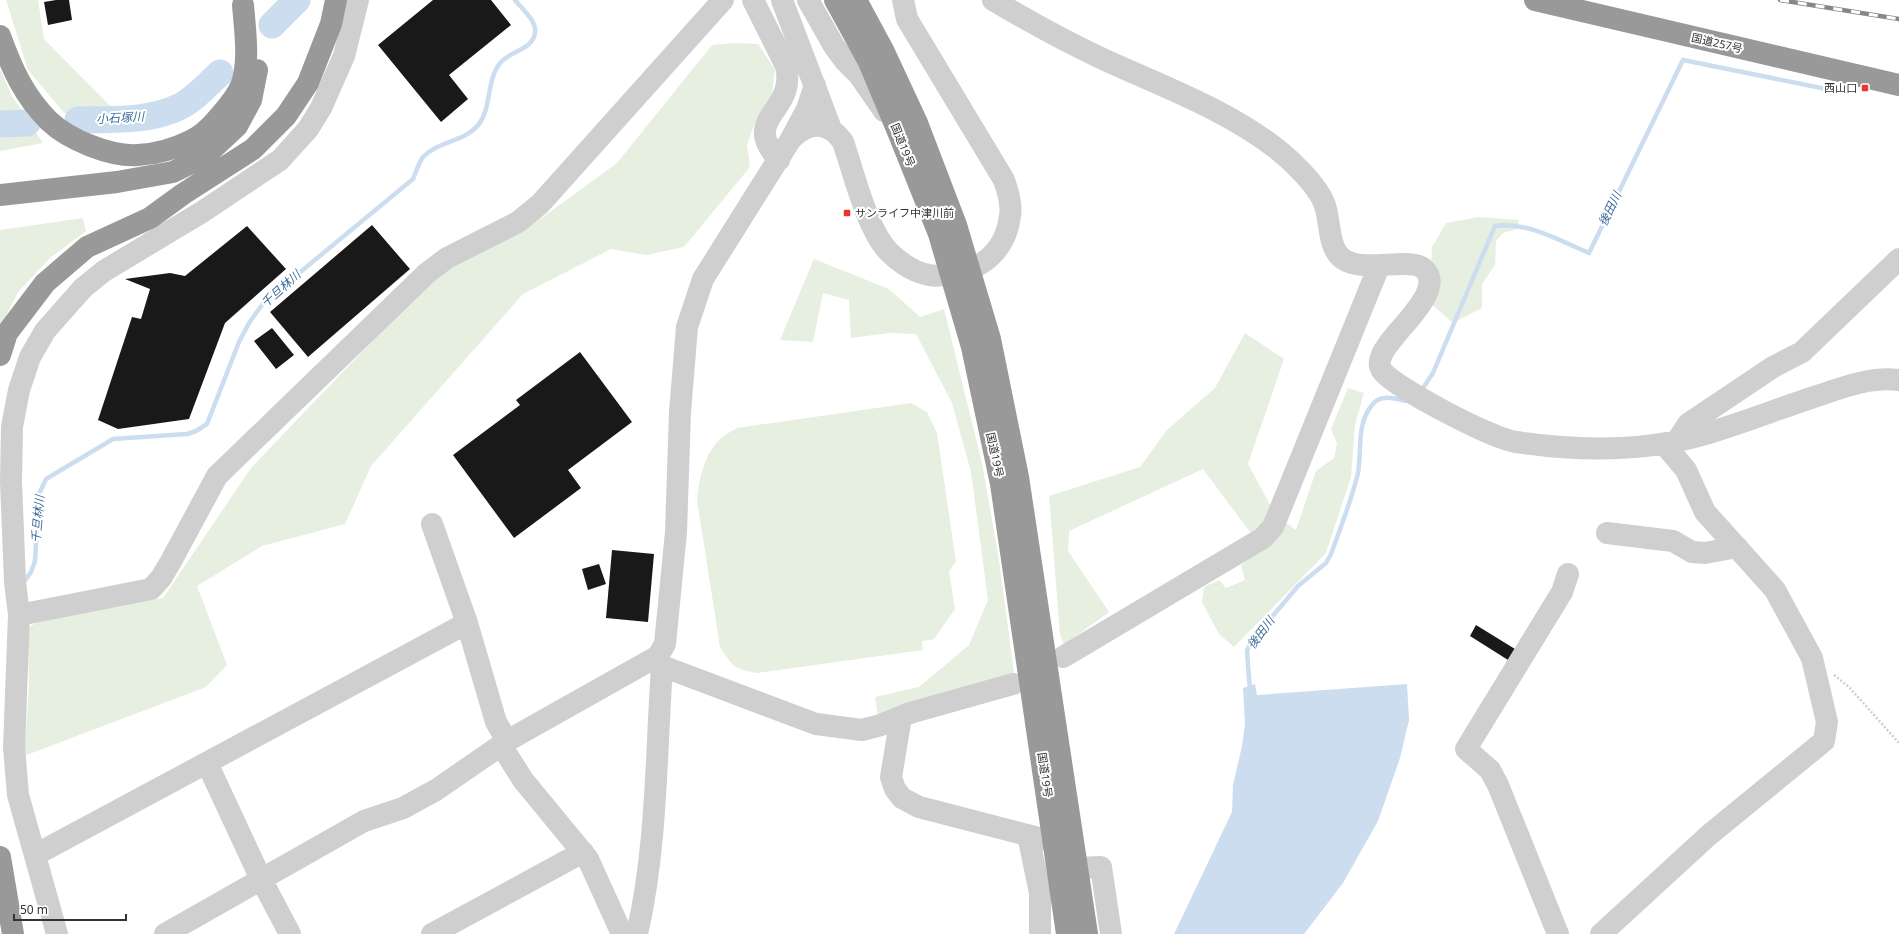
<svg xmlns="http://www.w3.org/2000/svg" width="1899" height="934" font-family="'Noto Sans','Noto Sans JP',sans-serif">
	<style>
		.green { fill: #e6efe0 }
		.water { fill: #ccddef }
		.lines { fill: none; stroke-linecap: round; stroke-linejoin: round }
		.stream { stroke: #ccddef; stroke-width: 4.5 }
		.river { stroke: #ccddef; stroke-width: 27 }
		.building { fill: #191919 }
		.path { stroke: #cfcfcf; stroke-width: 2.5; stroke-dasharray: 2 2; stroke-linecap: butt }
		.minor { stroke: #cfcfcf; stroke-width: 22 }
		.highway { stroke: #999; stroke-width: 22 }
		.rail-casing { stroke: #878787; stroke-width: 4.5 }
		.rail { stroke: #fff; stroke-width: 3; stroke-dasharray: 9; stroke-linecap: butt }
		.poi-dot { fill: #ef362e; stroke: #fff; stroke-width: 1.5 }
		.labels { text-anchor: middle; stroke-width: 4; stroke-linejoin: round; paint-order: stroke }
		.street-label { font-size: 11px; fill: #323232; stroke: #fff }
		.poi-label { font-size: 11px; fill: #323232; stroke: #fff; text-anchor: end }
		.water-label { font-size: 12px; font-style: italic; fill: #3a6a9a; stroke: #fff }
	</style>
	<rect width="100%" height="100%" fill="#fff"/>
	<path class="green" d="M6,0h32l6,39 72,73 -52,1 -36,-43z
		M733,43l25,1 17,26 -4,31 -17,24 -7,20 3,22 -66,80 -38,8 -35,-6 -88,45 -152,172 -26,58 -83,22 -65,40 30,79 -21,22 -182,69 5,-70 -1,-58 12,-8 123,-22 88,-130 195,-204 97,-47 74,-54 95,-118z
		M0,69l12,27 31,47 -43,8z
		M1479,217l40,3 -2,9 -14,4 -7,8 -1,24 -13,19v24l-29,15 -24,-21 3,-55 14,-24z
		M83,218l3,13 -36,27 -32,34 -18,36v-98z
		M814,259l75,30 31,28 24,-8 38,154 17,97 15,113 -136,44 -3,-20 44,-10 50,-42 19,-45 -17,-128 -19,-69 -36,-69 -27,-1 -38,5 -2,-38 -26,-7 -10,49 -33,-2z
		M1245,333l39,26 -36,105 28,52 20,14 20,-59 18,-13 3,-14 -6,-15 17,-41 16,5 -9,32 -4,52 -25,76 -92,94 -15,-13 -17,-32 2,-15 15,-7 7,8 19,-8 -4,-15 21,-17 -59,-79 -134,62 -1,20 41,61 -45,33 -4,-11 -11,-138 91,-29 27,-37 48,-42z
		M911,403l16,9 10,21 19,129 -7,9 6,38 -21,30 -12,2 1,9 -166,23c-22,-4 -25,-7 -37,-26l-23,-147c2,-21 7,-44 22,-60 5,-5 13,-9 18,-12z"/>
	<path class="water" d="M1255,684l2,11 150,-11 2,36 -9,38 -22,63 -35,62 -39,51h-130l58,-122 1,-27 9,-39 3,-22 -2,-36z"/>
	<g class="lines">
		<path class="stream" d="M1423,388l10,-15 62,-147c32,-5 65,15 94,27l94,-193 158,32
			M24,582l7,-10 4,-11 4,-67 7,-15 67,-40 74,-5 9,-3 11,-7 32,-82 10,-19 15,-21 149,-123c3,-7 6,-17 10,-22 15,-16 42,-15 56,-33 13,-17 7,-45 22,-62 10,-11 32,-13 34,-29 2,-12 -13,-24 -20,-33
			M1250,692l-3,-41 4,-9 47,-56 28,-23 5,-9c9,-25 21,-55 27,-81 4,-23 -2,-48 14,-68 8,-11 22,-7 33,-4"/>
		<path class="river" d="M272,25l25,-25
			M78,120c33,-1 70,2 101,-13 15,-7 28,-22 41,-34
			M0,124l27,-1"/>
	</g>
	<path class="building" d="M56,0h13l3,20 -24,5 -4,-23z
		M433,0h58l20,25 -62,50 19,24 -27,23 -63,-77z
		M372,225l38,44 -102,88 -38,-45z
		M247,226l39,43 -61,54 -36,96 -71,10 -20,-9 34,-103 9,2 9,-30 -25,-10 45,-6 15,3z
		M272,328l22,27 -18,14 -22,-28z
		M580,352l52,70 -64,48 13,18 -67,50 -61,-83 67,-50 -4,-5z
		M612,550l42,4 -6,68 -42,-4z
		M599,564l7,20 -18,6 -6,-21z
		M1476,625l39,24 -7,11 -38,-24z"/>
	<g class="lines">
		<path class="path" d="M1834,675l15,12 50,56"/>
		<path class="minor" d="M753,0l33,66c11,47 -47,51 -7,94
			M782,0l49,129
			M808,0l26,46 11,15 14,14 25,36
			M993,0c37,22 73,42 112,60 59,27 120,49 172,89 15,12 40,36 47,54 7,16 3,45 19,56 21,15 67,-3 81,10 25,24 -42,69 -44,92 -1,4 0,7 3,11 16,18 110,67 133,70 61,9 127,10 186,-7 37,-11 73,-25 109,-37 28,-9 58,-22 88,-18
			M791,139c17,-17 37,-19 52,3 11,31 23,85 45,109 11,11 25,21 41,24 9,2 16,0 24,-1 32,-6 53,-26 57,-58 2,-12 -2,-25 -6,-36l-97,-161 -4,-19
			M1677,441l11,-17 85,-57 29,-15 97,-93
			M432,524l35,99 29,99 11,19
			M1607,533l66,8 19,11 13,1 32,-6
			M19,615l132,-26 10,-11 9,-15 47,-87 210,-203 20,-15 71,-36 22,-18 183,-204
			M1063,657l200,-119 10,-11 106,-261
			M662,666l154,58 46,6 19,-5 29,-12 103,-29
			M901,717l-10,60 4,12 7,9 17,9 135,35
			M501,745l22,35 65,79 34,75
			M207,763l54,116 29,55
			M1028,835l12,58v41
			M35,855l432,-232
			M1077,868l24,-1 10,67
			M57,934l-39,-139 -4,-48 5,-132 -4,-33 -4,-101 1,-54 7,-37 11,-33 15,-26 38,-43 21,-17 98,-59 78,-52 28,-31 13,-21 23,-52 14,-56
			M165,934l199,-113 39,-13 33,-18 71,-49 151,-85 7,-12 11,-112 4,-120 7,-85 16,-48 88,-140 16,-30 8,-24
			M432,934l151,-82
			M637,934c20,-87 19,-179 25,-268l-4,-10
			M1558,934l-60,-149 -8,-15 -24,-21 96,-157 6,-18
			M1601,934l108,-99 115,-94 3,-19 -15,-64 -37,-68 -70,-78 -19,-42 -22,-26"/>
		<path class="highway" d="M835,0l34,62 30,72 40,100 33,113 29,137 66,450
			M856,0l27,50 34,73 39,102 34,114 28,138 69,457
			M1535,0l364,85
			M0,36c12,33 24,60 49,85 20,19 62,36 89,34 18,-1 36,-6 52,-14 14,-6 24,-18 34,-30 6,-7 13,-16 17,-25 9,-23 4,-56 2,-81
			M0,195l117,-13 56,-10 32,-16 32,-30 14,-26 6,-30
			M0,355l7,-22 38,-50 42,-36 63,-29 33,-24 70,-45 33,-33 22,-33 23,-59 5,-24
			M0,857l13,77"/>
		<g class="rail-casing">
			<path id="rail" d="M1780,0l119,19"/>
		</g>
		<use href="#rail" class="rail"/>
	</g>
	<g class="poi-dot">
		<rect x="1861" y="84" width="8" height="8" rx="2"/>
		<rect x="843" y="209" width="8" height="8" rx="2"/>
	</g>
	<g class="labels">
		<g class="street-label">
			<text transform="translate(1717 43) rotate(13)" y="4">国道257号</text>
			<text transform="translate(903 145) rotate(68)" y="4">国道19号</text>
			<text transform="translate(995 455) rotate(78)" y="4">国道19号</text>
			<text transform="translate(1045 775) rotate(82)" y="4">国道19号</text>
		</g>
		<g class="poi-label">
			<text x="1857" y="92">西山口</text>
			<text x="855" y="217" text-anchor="start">サンライフ中津川前</text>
		</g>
		<g class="water-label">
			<text transform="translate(120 118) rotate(-3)" y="4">小石塚川</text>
			<text transform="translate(1610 209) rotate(-64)" y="4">後田川</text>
			<text transform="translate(281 289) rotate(-42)" y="4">千旦林川</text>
			<text transform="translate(38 519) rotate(-85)" y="4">千旦林川</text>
			<text transform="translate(1261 633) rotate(-53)" y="4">後田川</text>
		</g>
	</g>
	<path d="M14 914v6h112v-6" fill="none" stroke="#323232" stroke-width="2"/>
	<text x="20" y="914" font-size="12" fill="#323232" stroke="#ffffff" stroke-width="3" paint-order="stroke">50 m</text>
</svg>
